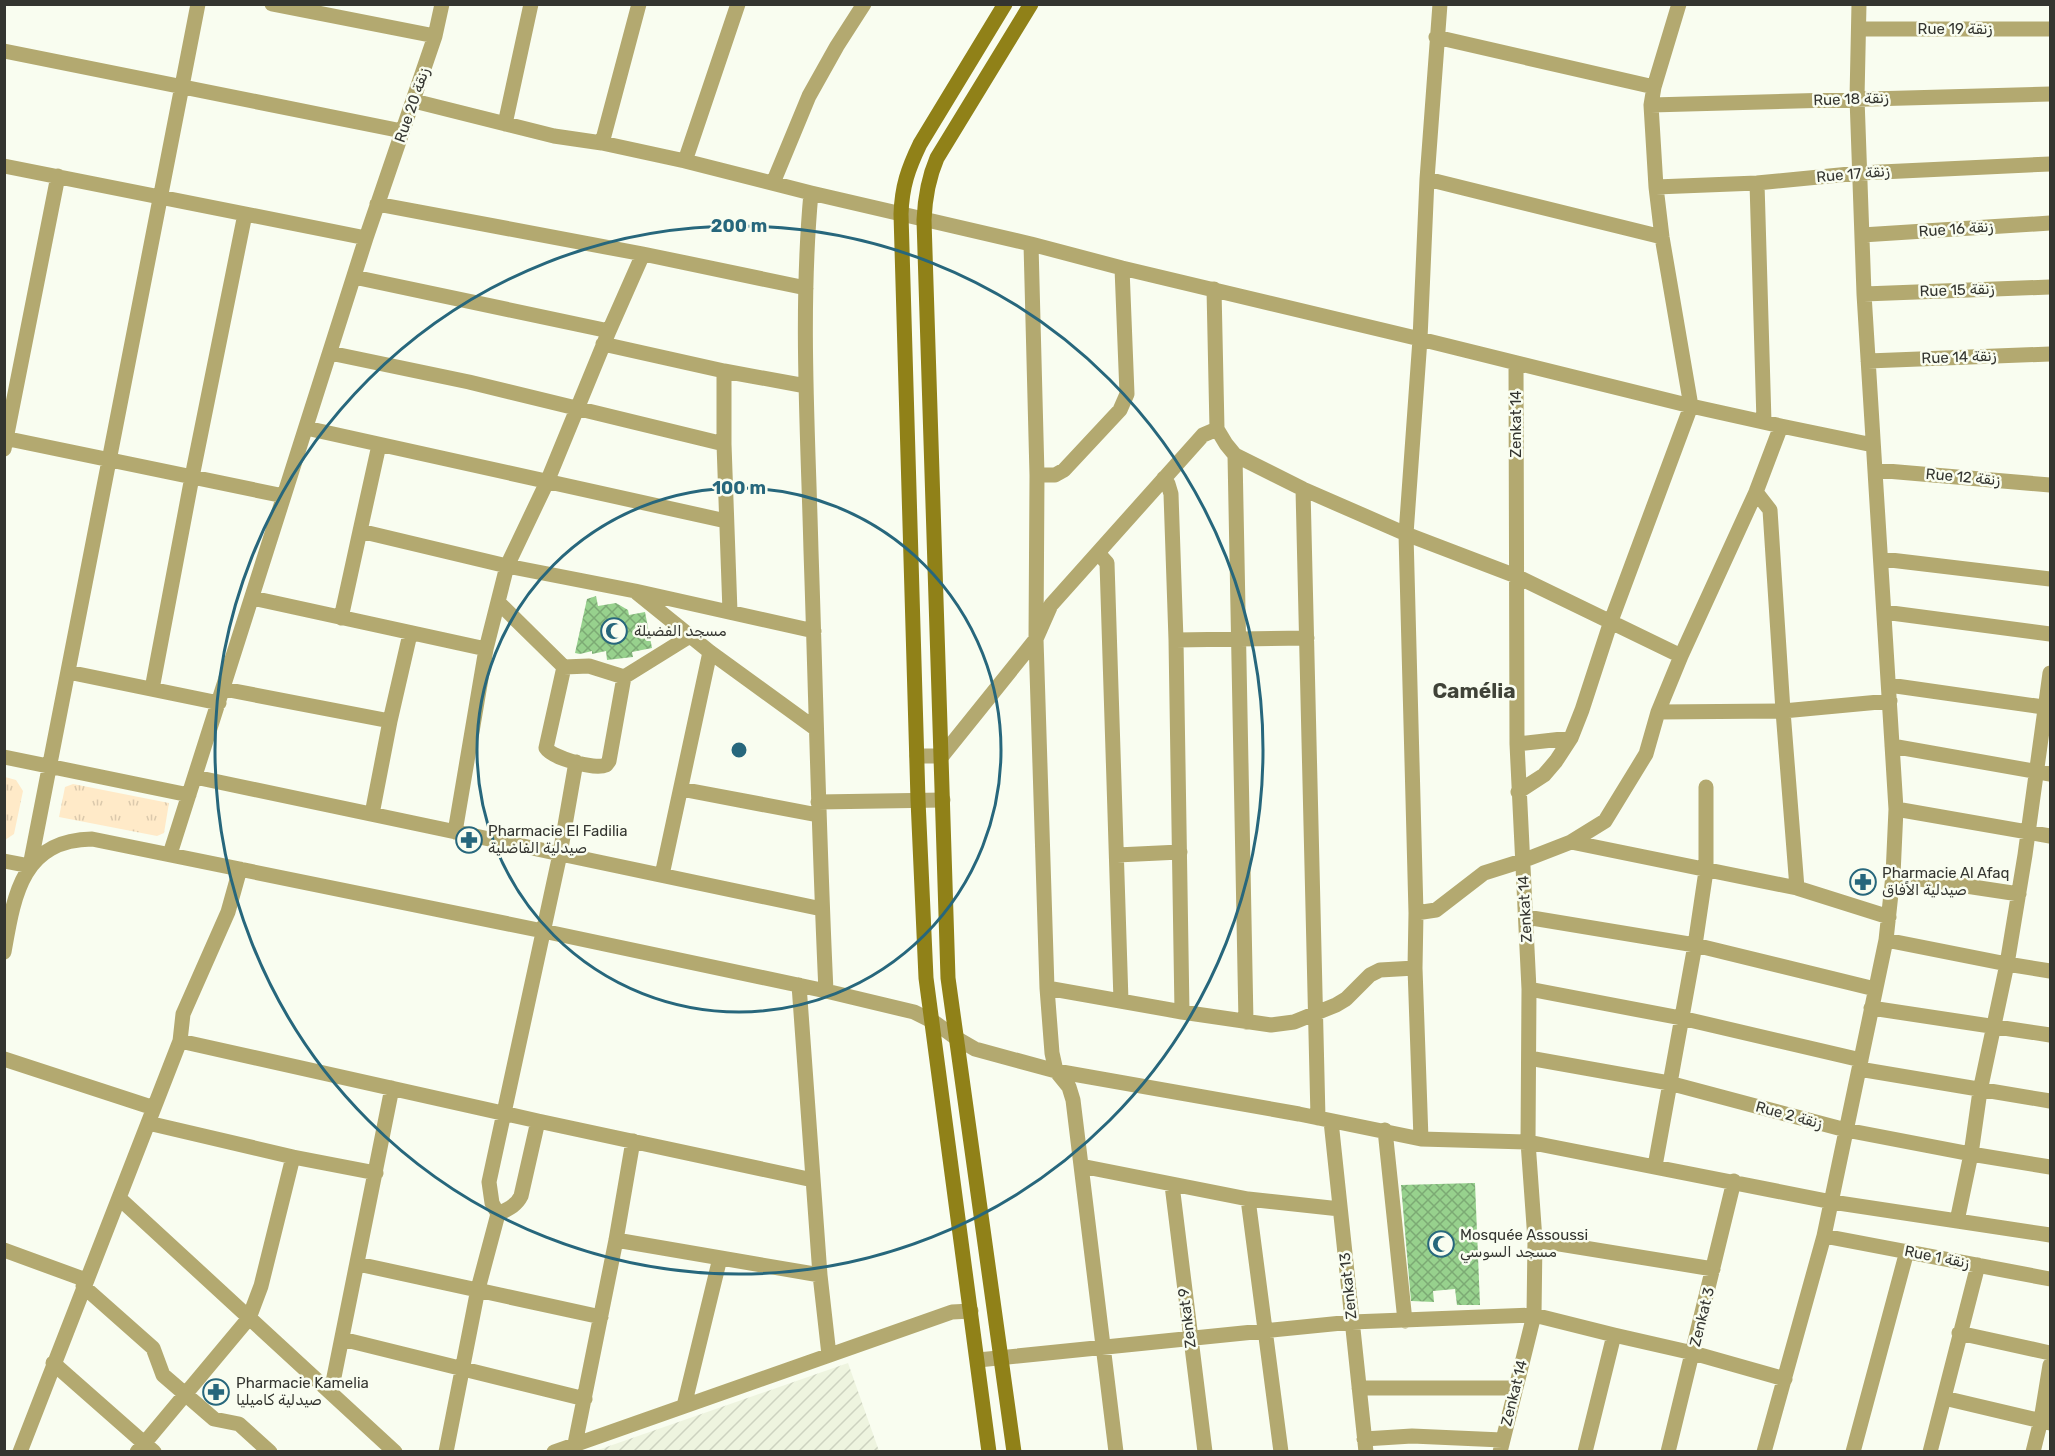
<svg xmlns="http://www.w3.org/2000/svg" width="2055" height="1456" font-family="Rubik,Cairo,sans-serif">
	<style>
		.industrial { fill: url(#industrial-furrows) }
		.grass { fill: url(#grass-tufts) }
		.building { fill: url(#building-cross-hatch) }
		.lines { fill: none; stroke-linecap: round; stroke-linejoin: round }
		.street { stroke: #b3a970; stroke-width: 15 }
		.secondary { stroke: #908118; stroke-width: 15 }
		.ring { fill: none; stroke: #27677c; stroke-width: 3 }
		.labels { text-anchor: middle; stroke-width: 5; stroke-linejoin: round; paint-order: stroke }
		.street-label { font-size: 15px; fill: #343530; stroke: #f9fdf0 }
		.poi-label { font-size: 15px; fill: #343530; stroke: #f9fdf0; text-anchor: start }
		.district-label { font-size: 21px; font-weight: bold; fill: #404338; stroke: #f9fdf0 }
		.centre { fill: #27677c; stroke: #f9fdf0; stroke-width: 3 }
		.ring-label { font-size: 18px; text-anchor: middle; font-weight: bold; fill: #27677c; stroke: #f9fdf0; stroke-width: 5; stroke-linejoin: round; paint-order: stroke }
	</style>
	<defs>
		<pattern id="industrial-furrows" width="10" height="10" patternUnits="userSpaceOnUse" patternTransform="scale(1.5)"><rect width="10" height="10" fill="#eef4df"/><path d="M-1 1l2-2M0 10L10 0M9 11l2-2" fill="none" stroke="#cdd2c0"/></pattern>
		<pattern id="grass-tufts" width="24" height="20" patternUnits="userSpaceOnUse" patternTransform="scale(1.5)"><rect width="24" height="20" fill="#ffeac8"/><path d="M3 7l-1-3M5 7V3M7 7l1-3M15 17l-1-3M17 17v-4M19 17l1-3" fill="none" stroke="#dbc9ac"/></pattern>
		<pattern id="building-cross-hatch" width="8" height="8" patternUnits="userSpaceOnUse" patternTransform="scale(1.5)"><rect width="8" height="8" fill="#97d18d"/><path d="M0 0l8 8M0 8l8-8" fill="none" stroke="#7caa74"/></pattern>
	</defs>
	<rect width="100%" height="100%" fill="#f9fdf0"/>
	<path class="industrial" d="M848,1363l31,88h-284z"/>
	<path class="grass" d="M5,777l11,3 7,11 -9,43 -9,6z
		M73,784l96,19 -5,30 -7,3 -98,-19 6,-30z"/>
	<path class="building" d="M596,596l2,10 18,-3 12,7 1,5 16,-3 7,36 -20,4 1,5 -26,3 -1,-9 -14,3v-3l-12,3 -5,-1 12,-54z
		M1475,1183l5,122h-23l-2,-16 -22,2 1,11 -23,-1 -10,-116z"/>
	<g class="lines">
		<path class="street" d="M272,4l163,32
			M1859,29h191
			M1436,37l218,50
			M4,51l398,80
			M414,101l140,35 48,7 83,18 126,32 220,51 91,24 298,71 271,67 90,20
			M1651,105l399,-11
			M505,124l26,-120
			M602,143l37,-139
			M685,161l53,-157
			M4,166l362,72
			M1427,179l235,58
			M773,183l36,-87 28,-50 27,-42
			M1757,183l7,239
			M1656,187l101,-4 103,-10 190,-9
			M811,193c-11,119 -3,239 0,358 5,147 8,293 15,440
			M377,204l266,50 163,34
			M1862,235l188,-12
			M1031,244l6,231 -1,164 11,349 5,65 4,18 13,16 4,13 43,352
			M354,277l255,54
			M1214,289l3,140 9,15 9,11 68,34 103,45 110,42 165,80
			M1864,294l186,-7
			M603,344l121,27 82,15
			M330,353l139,29 255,62
			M1868,361l182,-7
			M724,371v73l6,168
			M306,428l420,93
			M4,438l280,58
			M4,449l54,-273
			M1235,455l11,567
			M1875,470l175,15
			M1037,475h18l9,-5 56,-60 7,-16 -5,-126
			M1164,478l4,6 3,10 5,146 6,372
			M1303,489l15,629
			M1756,492l14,18 13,201 14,177
			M360,531l19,-86
			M1098,553l9,10 14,438
			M1882,559l168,20
			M637,593l73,59 106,77
			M252,598l234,51
			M498,602l66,65 25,-1 35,11 66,-41
			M1884,612l166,22
			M341,618l19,-87 147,35 128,25 179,40
			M1176,640l131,-2
			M564,667l-18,81c6,10 49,22 60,17l3,-4 15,-84
			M68,672l151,31
			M1889,685l161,23
			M152,689l40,-212 53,-263
			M224,689l166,32
			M1658,712l125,-1 107,-10
			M1517,744l54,-6
			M1892,746l158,28
			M917,756h25l94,-117 15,-34 152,-170 14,-6
			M4,757l185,38
			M195,777l627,132
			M681,789l137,26
			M1518,792l26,-17 12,-14 15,-23 11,-28 29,-89 80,-215 -29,-169 -6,-50 -5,-82 3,-18 25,-83
			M818,802l125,-2
			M1896,809l154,27
			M372,814l18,-93 20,-87
			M455,832l31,-183 21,-83 40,-84 62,-151 34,-77
			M1571,842l226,46 92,29
			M170,854l196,-616 69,-202 7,-32
			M1117,855l63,-3
			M4,861l26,5
			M30,866l168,-862
			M662,875l48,-223
			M1893,875l126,19
			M1416,913l20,-3 48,-37 38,-12 49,-19 34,-21 41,-67 12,-42 23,-56 75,-164 25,-66 92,19
			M1526,917l169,28 180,44
			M1886,940l121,24 43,7
			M4,952c10,-57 18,-112 88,-113l451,92 283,60 88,21 20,10 22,16 19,11 81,22 243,43 122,25 107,3 304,60 218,33
			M799,985l21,290 9,80
			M1047,988l135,24 89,13 23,-3 42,-17 10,-6 24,-24 10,-5 35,-2
			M1529,989l152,29 180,42
			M1871,1008l179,27
			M180,1041l358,80 275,59
			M1529,1058l140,25 177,47 125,24 79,13
			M4,1059l150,49
			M1859,1069l191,32
			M1331,1121l35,331
			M148,1123l145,34
			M1385,1130l20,191
			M1421,1139l-6,-171 1,-55 -10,-379 14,-195 7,-160 13,-175
			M1081,1166l167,33 92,10
			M1655,1166l40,-221 11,-74v-84
			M1172,1185l33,267
			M119,1198l276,254
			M1248,1199l33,253
			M498,1214l-6,-11 -3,-21 71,-328 16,-92
			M1957,1221l14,-67 9,-63 27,-127 18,-109 25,-182
			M1824,1236l226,43
			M616,1240l204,35
			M1535,1240l178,29
			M4,1250l82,30
			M358,1264l243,53
			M83,1286l70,62 10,27 51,44 25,5 31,28
			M1959,1333l91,20
			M342,1339l243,60
			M978,1360l374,-38 182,-7 80,20 79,18 92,26
			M53,1363l101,89
			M1359,1388h157
			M331,1392l61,-304
			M1944,1398l106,25
			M684,1406l36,-148
			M1364,1439l48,-3 90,4
			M575,1444l41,-204 17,-99
			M20,1452l160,-411 3,-27 45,-102 12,-43
			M137,1452l112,-134 12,-32 32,-129 83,16
			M446,1452l32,-163 20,-75c10,-5 18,-8 23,-18l17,-75
			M554,1452l398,-140 19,-1
			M1500,1452l34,-137 1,-75 -7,-98 1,-153 -12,-245 -1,-381
			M1585,1452l29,-117
			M1668,1452l66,-271
			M1764,1452l60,-216 62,-296 7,-65 3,-66 -32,-515 -7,-196 2,-94
			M1853,1452l54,-201
			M1930,1452l48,-187
			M2033,1452l8,-32 9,-55"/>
		<path class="secondary" d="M989,1452l-63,-474 -8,-178 -17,-586c1,-28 7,-45 19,-70l85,-140
			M1014,1452l-66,-474 -24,-758c1,-23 4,-41 13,-62l94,-154"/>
	</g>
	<g class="ring">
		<circle cx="739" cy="750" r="262"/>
		<circle cx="739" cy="750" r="524"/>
	</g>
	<defs>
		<g id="mosque-ring" transform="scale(1.35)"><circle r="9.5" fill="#f9fdf0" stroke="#27677c" stroke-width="1.5"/><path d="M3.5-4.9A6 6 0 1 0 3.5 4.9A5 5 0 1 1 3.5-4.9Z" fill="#27677c"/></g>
		<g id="pharmacy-ring" transform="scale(1.35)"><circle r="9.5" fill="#f9fdf0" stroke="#27677c" stroke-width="1.5"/><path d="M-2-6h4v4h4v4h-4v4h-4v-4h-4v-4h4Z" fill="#27677c"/></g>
	</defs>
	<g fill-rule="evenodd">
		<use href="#mosque-ring" x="614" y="631"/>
		<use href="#pharmacy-ring" x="469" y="840"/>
		<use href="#pharmacy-ring" x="1863" y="882"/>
		<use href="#mosque-ring" x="1441" y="1244"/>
		<use href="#pharmacy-ring" x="216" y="1392"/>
	</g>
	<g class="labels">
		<g class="street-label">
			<text x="1955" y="34">Rue 19 زنقة</text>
			<text transform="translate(1851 99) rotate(-2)" y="5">Rue 18 زنقة</text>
			<text transform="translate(412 105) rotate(-71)" y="5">Rue 20 زنقة</text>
			<text transform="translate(1853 174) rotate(-5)" y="5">Rue 17 زنقة</text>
			<text transform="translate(1956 229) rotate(-4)" y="5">Rue 16 زنقة</text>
			<text transform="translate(1957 290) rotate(-2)" y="5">Rue 15 زنقة</text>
			<text transform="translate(1959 357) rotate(-2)" y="5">Rue 14 زنقة</text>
			<text transform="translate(1516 424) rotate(-90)" y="5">Zenkat 14</text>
			<text transform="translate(1963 477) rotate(5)" y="5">Rue 12 زنقة</text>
			<text transform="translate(1525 909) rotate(-93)" y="5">Zenkat 14</text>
			<text transform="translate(1789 1115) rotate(15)" y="5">Rue 2 زنقة</text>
			<text transform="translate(1937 1257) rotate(11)" y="5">Rue 1 زنقة</text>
			<text transform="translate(1348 1286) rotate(-96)" y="5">Zenkat 13</text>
			<text transform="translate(1702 1317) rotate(-76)" y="5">Zenkat 3</text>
			<text transform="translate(1187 1318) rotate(-97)" y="5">Zenkat 9</text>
			<text transform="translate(1514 1393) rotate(-76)" y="5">Zenkat 14</text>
		</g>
		<g class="poi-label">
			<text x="634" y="636">مسجد الفضيلة</text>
			<text x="488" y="836">Pharmacie El Fadilia<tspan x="488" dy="17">صيدلية الفاضلية</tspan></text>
			<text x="1882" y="878">Pharmacie Al Afaq<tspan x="1882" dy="17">صيدلية الاًفاق</tspan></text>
			<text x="1460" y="1240">Mosquée Assoussi<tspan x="1460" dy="17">مسجد السوسي</tspan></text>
			<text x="236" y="1388">Pharmacie Kamelia<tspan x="236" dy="17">صيدلية كاميليا</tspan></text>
		</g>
		<g class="district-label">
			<text x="1474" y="698">Camélia</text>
		</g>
	</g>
	<circle cx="739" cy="750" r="9" class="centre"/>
	<g class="ring-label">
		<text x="739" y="232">200 m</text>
		<text x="739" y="494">100 m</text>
	</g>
	<rect width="2055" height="1456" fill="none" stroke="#343530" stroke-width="12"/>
</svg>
